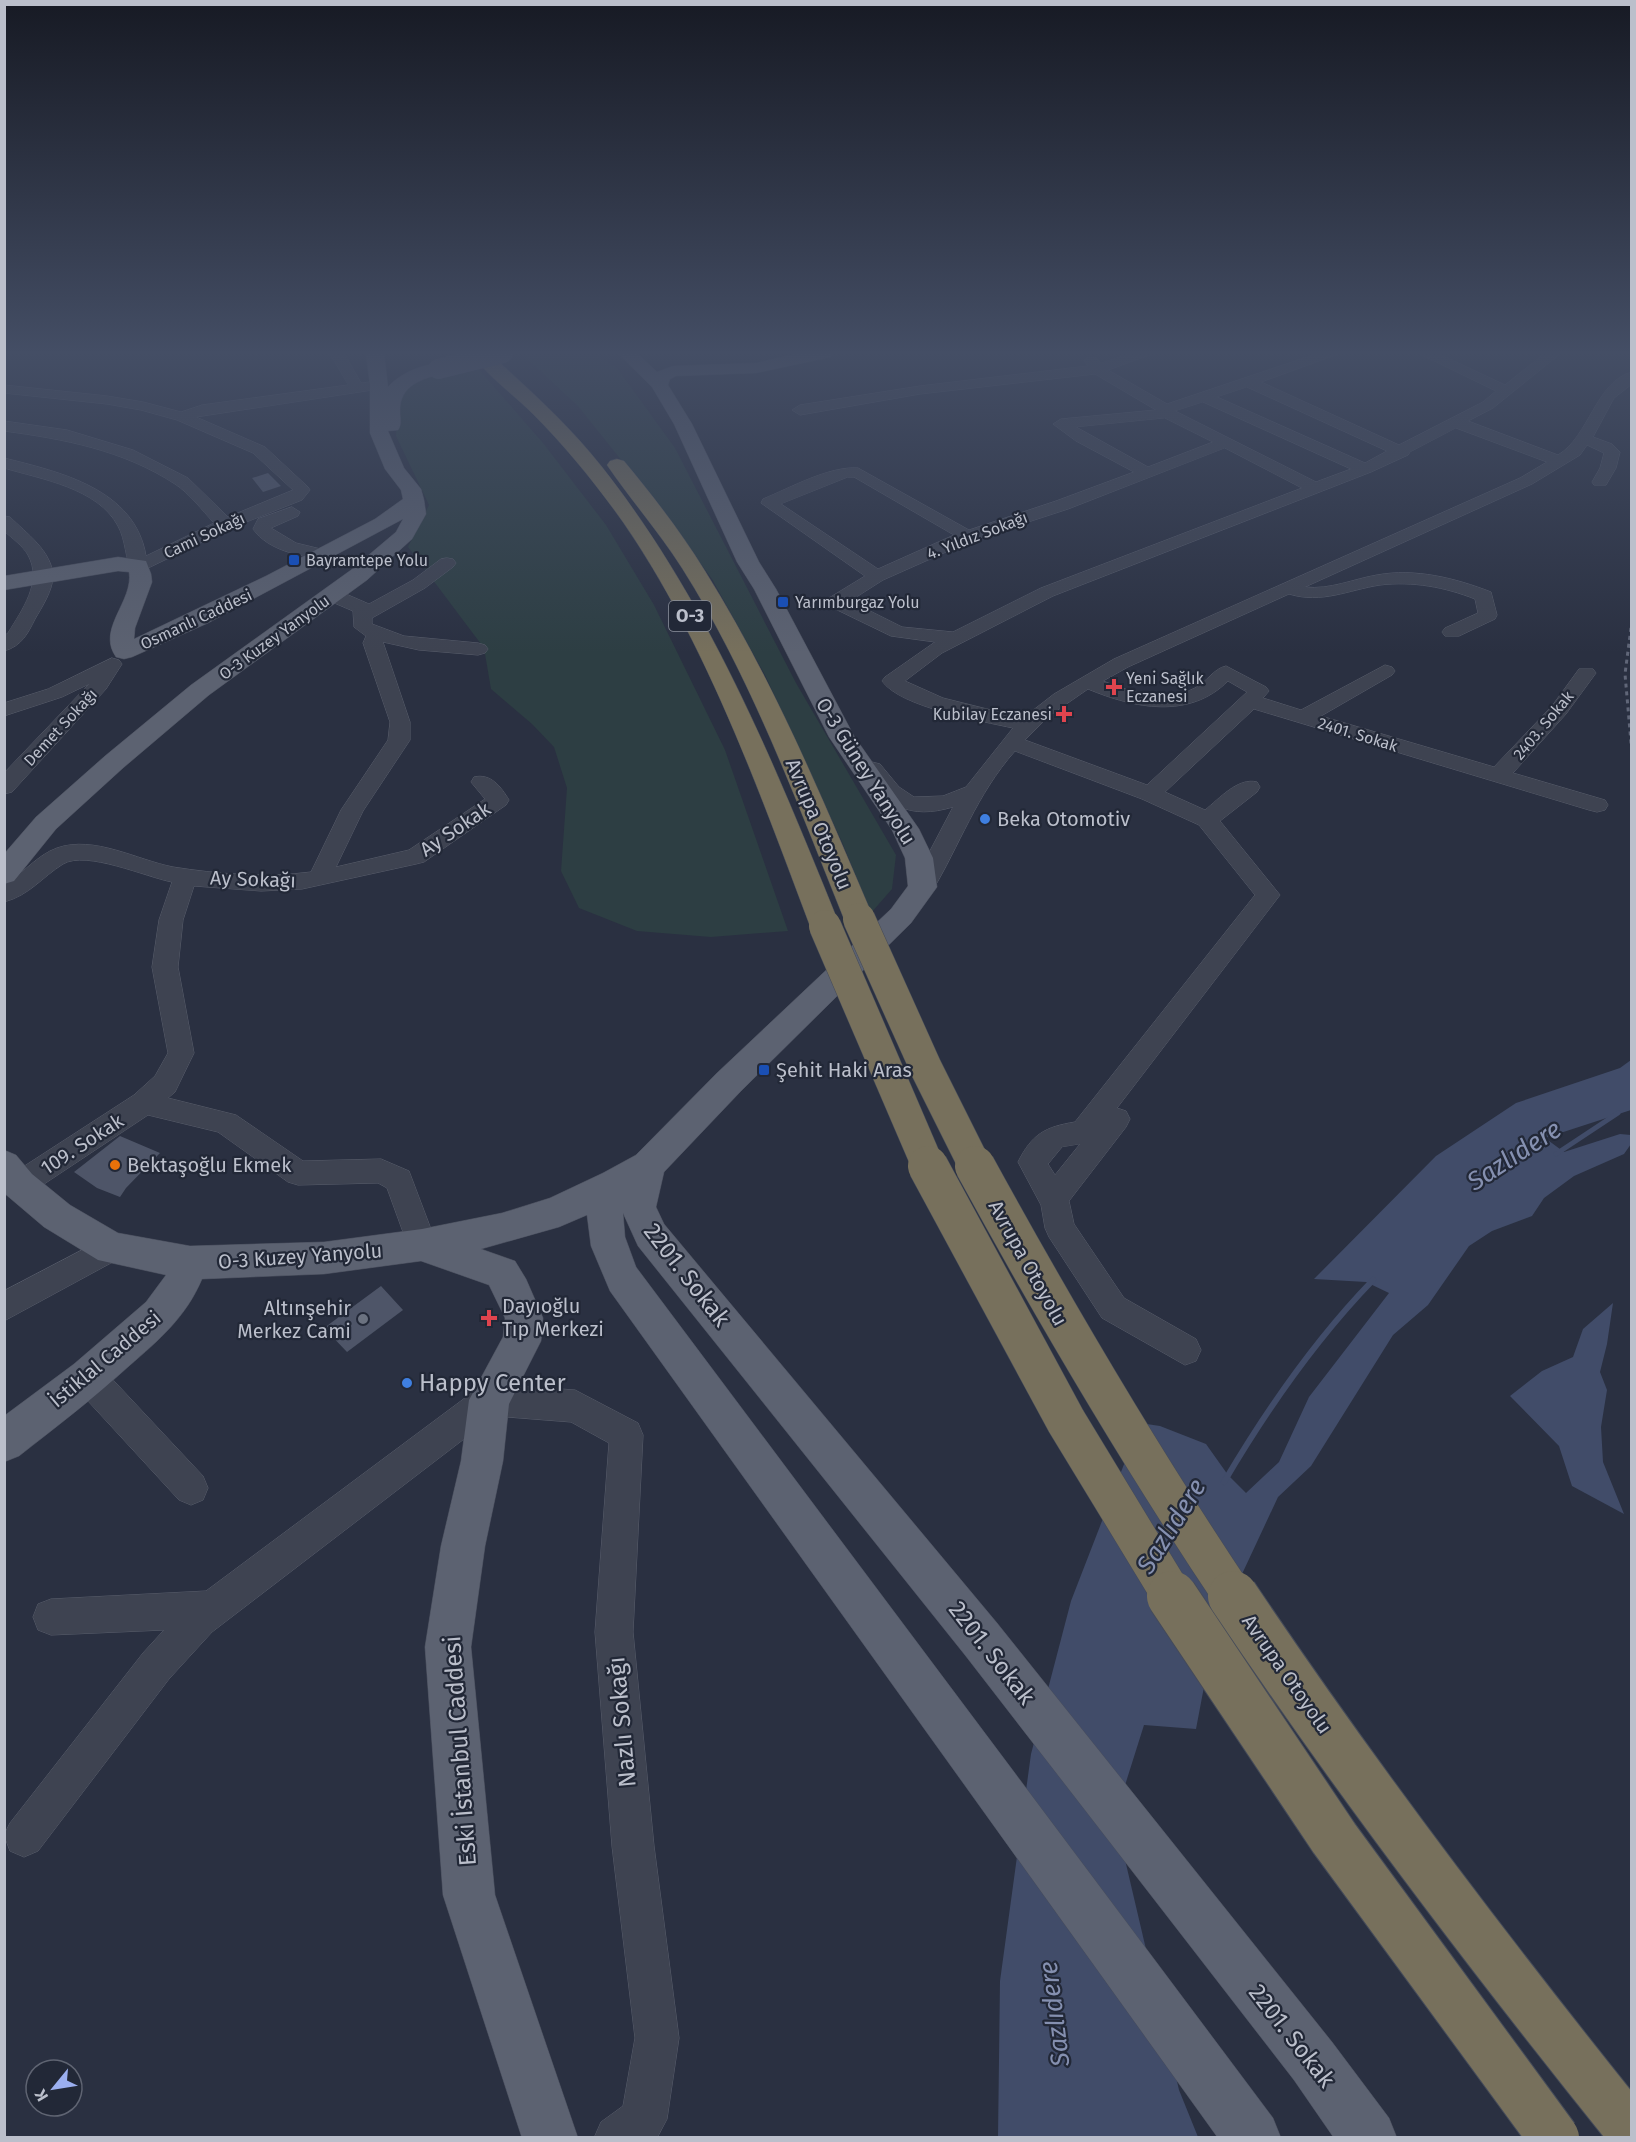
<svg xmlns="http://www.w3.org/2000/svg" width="1636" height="2142" font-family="'Fira Sans',sans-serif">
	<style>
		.green { fill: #2d3e43 }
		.water { fill: #414c69 }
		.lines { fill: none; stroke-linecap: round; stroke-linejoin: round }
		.stream-far1 { stroke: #414c69; stroke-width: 5 }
		.stream { stroke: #414c69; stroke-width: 6 }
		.building { fill: #4e5568 }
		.minor-casing { stroke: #595e6c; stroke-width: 1 }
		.major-casing { stroke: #474c5b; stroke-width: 1 }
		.highway-casing { stroke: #454b59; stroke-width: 1 }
		.minor { fill: #3e4351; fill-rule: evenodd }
		.major { fill: #5c6271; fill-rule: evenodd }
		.highway { fill: #77705c; fill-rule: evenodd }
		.rail { stroke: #606678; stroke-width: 3; stroke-dasharray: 4 4; stroke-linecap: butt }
		.major-bridge-casing { stroke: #474c5b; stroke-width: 20; stroke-linecap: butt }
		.highway-bridge-far2-casing { stroke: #454b59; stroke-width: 33; stroke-linecap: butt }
		.highway-bridge-far1-casing { stroke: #454b59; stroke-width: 41; stroke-linecap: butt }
		.highway-bridge-casing { stroke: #454b59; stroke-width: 52; stroke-linecap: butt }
		.major-bridge { stroke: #5c6271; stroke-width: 20 }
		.highway-bridge-far2 { stroke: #77705c; stroke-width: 32 }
		.highway-bridge-far1 { stroke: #77705c; stroke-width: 40 }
		.highway-bridge { stroke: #77705c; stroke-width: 50 }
		.transit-dot { fill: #1a4fb4; stroke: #222837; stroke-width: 2 }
		.health-dot { fill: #e0444e; stroke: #222837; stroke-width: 2 }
		.shop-dot { fill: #3f7fe0; stroke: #222837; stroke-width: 2 }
		.food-dot { fill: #e8710a; stroke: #222837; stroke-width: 2 }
		.worship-dot { fill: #6b7280; stroke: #222837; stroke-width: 2 }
		.labels { text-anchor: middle; stroke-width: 4.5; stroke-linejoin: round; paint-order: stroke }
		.far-street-label { font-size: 16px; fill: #bbbfcb; stroke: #222837 }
		.far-poi-label { font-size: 16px; fill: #bbbfcb; stroke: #222837; text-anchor: start }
		.shield { fill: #222837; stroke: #8d929f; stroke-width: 1.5 }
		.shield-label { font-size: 18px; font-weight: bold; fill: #bbbfcb }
		.street-label { font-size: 20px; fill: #bbbfcb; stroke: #222837 }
		.poi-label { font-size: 20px; fill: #bbbfcb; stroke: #222837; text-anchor: start }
		.near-street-label { font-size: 24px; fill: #bbbfcb; stroke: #222837 }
		.near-poi-label { font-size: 24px; fill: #bbbfcb; stroke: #222837; text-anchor: start }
		.near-water-label { font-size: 26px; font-style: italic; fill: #8590b0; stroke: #222837 }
	</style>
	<rect width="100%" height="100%" fill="#2a3041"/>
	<path class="green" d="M594,353l23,15 58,80 121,235 100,172 -4,34 -21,24 -29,-71 -77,-167 -53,-96 -50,-68 -84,-105 -56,-52z
		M475,365l68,78 63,82 48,80 71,145 63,181 -77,6 -74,-6 -58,-23 -18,-37 6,-83 -13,-41 -22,-23 -41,-35 -7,-41 -76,-101 21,-42 -33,-69 1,-32 8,-16 25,-13z"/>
	<path class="water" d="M1631,1060v50l-86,28 19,14 56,-18 11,1v9l-7,10 -50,22 -30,22 -12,18 -40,15 -23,15 -41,59 -35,30 -82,131 -33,31 -64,137 -18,95 -52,-4 -29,92 64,273 19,47 -200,1 2,-157 31,-227 40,-153 69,-178 20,3 46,18 22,31 18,18 33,-31 30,-65 80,-104 -23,-11 -52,-3 122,-123 80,-53 104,-35z
		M1613,1303l-6,41 -7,28 7,18 -6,37 2,35 21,52 -52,-28 -13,-40 -49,-50 32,-25 31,-14 10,-28z"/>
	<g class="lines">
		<path class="stream-far1" d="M1556,1154l62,-41"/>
		<path class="stream" d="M1224,1482c43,-73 90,-141 149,-202"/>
	</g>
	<path class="building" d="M268,473l13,13 -18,6 -11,-14z
		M120,1136l40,17 -34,35 -6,9 -23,-9 -23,-16z
		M381,1286l22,24 -56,42 -23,-24z"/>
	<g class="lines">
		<g class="minor-casing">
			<path id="minor" d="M330,353h14l17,30 18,-2 7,4 -7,4 -183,28 69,30 43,40 2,3 -8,10 -71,28 -87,42h-12c-7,-10 -6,-30 -14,-44 -20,-38 -77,-47 -114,-58v-10c56,14 131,31 142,98l68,-33c-12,-13 -25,-30 -39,-39 -52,-34 -111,-45 -171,-53v-10l63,9 66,20 55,28 40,39 65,-27 -40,-37 -76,-33 -36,-10 -34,-6 -103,-11v-8l103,11 36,6 38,10 21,-7 146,-20z
				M1132,353h23l-47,17 59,34 152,-51h22l-80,29 138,63 84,-43 13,-11 -78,-38h19l68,32 40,-32h16l-68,55 -25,13 90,34c31,-18 38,-74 74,-83v12l-18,14 -21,39 19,7 8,8 -4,16 -10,17h-12l-2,-3 8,-14 4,-15 -17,-8 -7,10 -48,29 -227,103c25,3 48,-8 72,-12 38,-7 78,3 114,17l6,23 -2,4 -36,17h-14l-3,-4 3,-4 33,-15 -3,-14c-30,-12 -63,-18 -95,-14 -32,5 -58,19 -91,9l-161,73 -25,14c29,11 63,22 92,7 12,-6 18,-19 31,-22l40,21 3,4 -6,7 38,12 84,-45 7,2 3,4 -3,4 -71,41 173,51 58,-61 27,-37h14l3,4 -30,41 -53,59 92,27 3,5 -3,5 -8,2 -8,-2 -335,-101 -89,83 40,18c14,-11 33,-33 52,-28l3,5 -3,5 -37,29 60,74 -163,213 9,3 4,8 -4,8 -57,74 5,23 50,74 72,41 5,11 -5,11 -11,4 -83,-47 -53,-81 -4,-9 -4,-23 -23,-43c14,-28 27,-35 57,-40l180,-227 -56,-70 -57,-26 -127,-48c-39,44 -55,94 -84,142l-8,2 -8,-2 -4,-6 42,-80c-44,13 -67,-1 -92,-38l3,-5 8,-2 8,2 19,23 15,10 29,-1 23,-9 47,-59c-32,-7 -113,-21 -131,-47l3,-4 50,-35 -44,-6 -62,-30 -2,-4 2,-4 36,-22 -104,-73 2,-4c27,-11 66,-33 95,-31l111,62 87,-29 78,-29 -58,-31 -23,-17 8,-5 95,-9 -61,-36 -175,20 -120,21 -8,-5 8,-5 120,-19 168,-20 -4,-5 2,-3h10l5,5zM1247,387l140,64 -22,12 -148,-66zM1203,402l148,67 -35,13 -141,-71zM1165,418l48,24 -65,25 -72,-40zM1456,428l91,34 -27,16 -406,181 -60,35 -31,24 -80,-20 -38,-17 37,-28 111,-57 318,-124 37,-17 2,-3zM1225,448l77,40 -261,100 -88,44 -51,-5 -52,-26 33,-21 90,-40 95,-31zM848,477h6l100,58 -76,34 -97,-65zM1228,681l19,11 -100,93 -122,-45 24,-24 39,-27c46,19 101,31 140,-8zM1080,1144l-25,31 -7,-11 14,-17z
				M292,507l8,5 -2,4 -27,12 25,15 33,8 3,4 -3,4 -6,1c-25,-5 -54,-9 -70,-31l5,-10z
				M4,516l6,1c16,16 42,34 43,59 0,14 -11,31 -18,43 -7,14 -13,27 -31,32v-15l4,-3c14,-23 35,-51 20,-78 -5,-9 -16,-17 -24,-24z
				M447,558l6,1 3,4 -3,4 -28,21 -53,30v6l32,12 74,7 7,2 3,4 -3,4 -7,2 -59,-5 -36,-8 27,80v18l-47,71 -27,56 73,-17 76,-51 -14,-17 3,-5c17,-4 27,10 35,23l-3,5 -82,57 -8,2 -114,25 -41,2 -67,-5 -11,34 -5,47 16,86 -19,39 -7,6 68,17 67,46 78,-2 28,12 28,74 -4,9 -11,4 -11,-4 -24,-66 -9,-5 -80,2 -10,-3 -70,-50 -70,-17 -119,79 -10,3 -10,-3 -5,-9 5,-9 125,-81 21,-19 13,-23 -16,-86 7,-47 13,-38c-26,-5 -86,-32 -109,-18 -21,13 -33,31 -59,38v-17c19,-11 33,-30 53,-37 37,-13 80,12 116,19 44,7 93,11 138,5l30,-62 47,-70 2,-18 -27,-79 3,-7 -12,-9 -1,-16 -28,-12 -2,-4 2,-4h14l30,13 44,-24 28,-21z
				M112,658l7,2 3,4 -16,25 -94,103 -8,2v-21l85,-89 -27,13 -58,19v-13l44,-14z
				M111,1235l11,4 4,9 -4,9 -118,64v-30z
				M88,1362l12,4 103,110 5,12 -5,12 -12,5 -12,-5 -103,-112 -4,-11 4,-11z
				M489,1384l86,6 63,33 5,12 -10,197 21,214 25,192 -12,81 -10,19h-63l7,-16 22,-16 12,-68 -23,-192 -17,-214 14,-189 -38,-21 -77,-6 -282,216 -43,47 -131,172 -14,6 -14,-6 -6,-16 6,-12 133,-170 21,-23 -113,5 -13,-5 -5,-13 5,-13 13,-5 155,-8 271,-202z"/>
		</g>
		<g class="major-casing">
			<path id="major" d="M366,353h18l4,34c11,-13 38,-26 56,-22l3,4 -3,4c-22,6 -45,12 -44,39 0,7 2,12 -2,18l-10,1 16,37 17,21 3,11 2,14 -14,25 -45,41 -158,115 -86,73 -67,61 -42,52 -10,3v-30l32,-37 69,-61 86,-71 160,-115 45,-38 7,-13 -195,104 -76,34 -8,2 -8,-2c-20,-28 18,-56 13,-85l-11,-1 -114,19v-14l114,-19 28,4 5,13 1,8 -17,46 -1,11 132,-63 109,-57 28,-20 -2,-9 -16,-21 -15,-36v-48z
				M618,353h19l20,19 16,-6 83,-3 43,-10h34l-2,4 -75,16 -80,3 -6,3 -2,6 24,39 67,138 17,27 78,147 65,93 14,29 4,29 -26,36 -170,168 -77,81 -8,35 8,17 333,399 335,419 57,76 8,20h-63l-40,-58 -329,-425 -327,-409 -15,-33 2,24 11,30 637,851 8,20h-63l-608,-847 -19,-45 -4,-31 -28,12 -78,22 34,12 11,18 17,39 -2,23 -32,63 -6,57 -18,85 -14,101 24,248 83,243h-56l-79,-243 -18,-248 16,-101 20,-85 8,-61 34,-63 2,-19 -16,-33 -68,-24 -97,13 -122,5c-16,38 -43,61 -73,87 -35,32 -73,61 -110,90l-15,6v-46l70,-52 72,-62 20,-27 -68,-15 -54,-33 -40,-34v-43l12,5 16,19 38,31 48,28 72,13 134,-4 98,-13 80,-16 48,-15 53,-25 33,-18 81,-82 174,-164 17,-23 -3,-28 -13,-28 -63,-93 -75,-148 -17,-27 -63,-138 -22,-37z"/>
		</g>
		<g class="highway-casing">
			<path id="highway" d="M471,353h18c40,36 80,72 113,114 108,137 173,298 238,459l-4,7 -11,4 -11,-4 -4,-7c-52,-138 -103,-282 -187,-404 -27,-38 -57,-75 -90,-108 -20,-20 -46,-38 -62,-61z
				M617,459l7,2c29,35 57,71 81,110 69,110 118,229 169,348l-5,7 -10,3 -10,-3 -5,-7c-48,-119 -93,-242 -162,-351 -23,-36 -51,-68 -75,-103l3,-4z"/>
		</g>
		<use href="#minor" class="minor"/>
		<use href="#major" class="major"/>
		<use href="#highway" class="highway"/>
		<path class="rail" d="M1632,620l-7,54 7,80"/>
		<g class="major-bridge-casing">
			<path id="major-bridge" d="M438,369l65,-16"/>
		</g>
		<g class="highway-bridge-far2-casing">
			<path id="highway-bridge-far2" d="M859,919l67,149 50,100
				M825,926l104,242"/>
		</g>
		<g class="highway-bridge-far1-casing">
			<path id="highway-bridge-far1" d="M928,1166l138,255 107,176
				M975,1166c81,148 166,292 259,431"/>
		</g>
		<g class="highway-bridge-casing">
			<path id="highway-bridge" d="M1172,1596l162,242 220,300
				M1233,1596c124,185 259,362 399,536"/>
		</g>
		<use href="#major-bridge" class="major-bridge"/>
		<use href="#highway-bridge-far2" class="highway-bridge-far2"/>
		<use href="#highway-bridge-far1" class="highway-bridge-far1"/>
		<use href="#highway-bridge" class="highway-bridge"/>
	</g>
	<linearGradient id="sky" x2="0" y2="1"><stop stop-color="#171a24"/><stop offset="0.54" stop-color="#444e65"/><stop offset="1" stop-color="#444e65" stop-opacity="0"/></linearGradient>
	<rect width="1636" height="653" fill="url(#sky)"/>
	<g class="transit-dot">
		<rect x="288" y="554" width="12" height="12" rx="3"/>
		<rect x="777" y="596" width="12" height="12" rx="3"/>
		<rect x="758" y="1064" width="12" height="12" rx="3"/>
	</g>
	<g class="health-dot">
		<path d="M1111 678h6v6h6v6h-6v6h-6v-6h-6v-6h6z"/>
		<path d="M1061 705h6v6h6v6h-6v6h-6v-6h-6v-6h6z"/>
		<path d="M486 1309h6v6h6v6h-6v6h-6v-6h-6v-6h6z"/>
	</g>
	<g class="shop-dot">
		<circle cx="985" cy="819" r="6"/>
		<circle cx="407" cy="1383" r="6"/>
	</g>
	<circle class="food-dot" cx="115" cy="1165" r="6"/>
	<circle class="worship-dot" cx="363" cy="1319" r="6"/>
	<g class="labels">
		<g class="far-street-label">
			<text transform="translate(204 535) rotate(-25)" y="6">Cami Sokağı</text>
			<text transform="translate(977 535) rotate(-21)" y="6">4. Yıldız Sokağı</text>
			<text transform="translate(196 619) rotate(-25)" y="6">Osmanlı Caddesi</text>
			<text transform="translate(274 637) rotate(-36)" y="6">O-3 Kuzey Yanyolu</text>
			<text transform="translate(1543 725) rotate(-50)" y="6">2403. Sokak</text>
			<text transform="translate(60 727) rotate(-47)" y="6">Demet Sokağı</text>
			<text transform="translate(1358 734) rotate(17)" y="6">2401. Sokak</text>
		</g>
		<g class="far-poi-label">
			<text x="306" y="566">Bayramtepe Yolu</text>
			<text x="795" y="608">Yarımburgaz Yolu</text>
			<text x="1126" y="684">Yeni Sağlık<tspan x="1126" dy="18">Eczanesi</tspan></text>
			<text x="1052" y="720" text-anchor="end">Kubilay Eczanesi</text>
		</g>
		<rect class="shield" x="669" y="601" width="42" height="30" rx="4.5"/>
		<g class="shield-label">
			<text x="690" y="622">O-3</text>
		</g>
		<g class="street-label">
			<text transform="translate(866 771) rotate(58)" y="7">O-3 Güney Yanyolu</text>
			<text transform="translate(819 824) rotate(67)" y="7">Avrupa Otoyolu</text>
			<text transform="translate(455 829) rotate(-34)" y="7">Ay Sokak</text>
			<text transform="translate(253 879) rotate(2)" y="7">Ay Sokağı</text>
			<text transform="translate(82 1144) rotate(-33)" y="7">109. Sokak</text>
			<text transform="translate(300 1256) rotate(-4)" y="7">O-3 Kuzey Yanyolu</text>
			<text transform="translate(1028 1263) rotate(61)" y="7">Avrupa Otoyolu</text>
			<text transform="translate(105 1359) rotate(-40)" y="7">İstiklal Caddesi</text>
			<text transform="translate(1287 1674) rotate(55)" y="7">Avrupa Otoyolu</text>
		</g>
		<g class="poi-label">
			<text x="997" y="826">Beka Otomotiv</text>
			<text x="776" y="1077">Şehit Haki Aras</text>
			<text x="127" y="1172">Bektaşoğlu Ekmek</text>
			<text x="502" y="1313">Dayıoğlu<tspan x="502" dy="23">Tıp Merkezi</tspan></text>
			<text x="351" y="1315" text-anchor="end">Altınşehir<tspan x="351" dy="23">Merkez Cami</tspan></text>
		</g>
		<g class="near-street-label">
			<text transform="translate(687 1275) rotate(52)" y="8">2201. Sokak</text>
			<text transform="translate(992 1653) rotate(52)" y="8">2201. Sokak</text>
			<text transform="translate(622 1722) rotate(-95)" y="8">Nazlı Sokağı</text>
			<text transform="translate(460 1751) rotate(-94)" y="8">Eski İstanbul Caddesi</text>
			<text transform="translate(1292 2036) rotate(52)" y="8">2201. Sokak</text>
		</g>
		<g class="near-poi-label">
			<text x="419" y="1391">Happy Center</text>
		</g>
		<g class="near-water-label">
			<text transform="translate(1514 1155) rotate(-33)" y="9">Sazlıdere</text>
			<text transform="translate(1171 1526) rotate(-58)" y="9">Sazlıdere</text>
			<text transform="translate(1054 2014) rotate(-97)" y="9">Sazlıdere</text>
		</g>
	</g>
	<rect width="1636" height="2142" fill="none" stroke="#bbbfcb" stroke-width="12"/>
	<g transform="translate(54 2088) rotate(240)"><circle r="28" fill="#222837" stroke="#5f6472" stroke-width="1.5"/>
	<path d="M0-4.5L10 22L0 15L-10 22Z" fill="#9baff0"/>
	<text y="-9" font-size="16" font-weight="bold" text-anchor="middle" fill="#bbbfcb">K</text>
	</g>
</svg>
